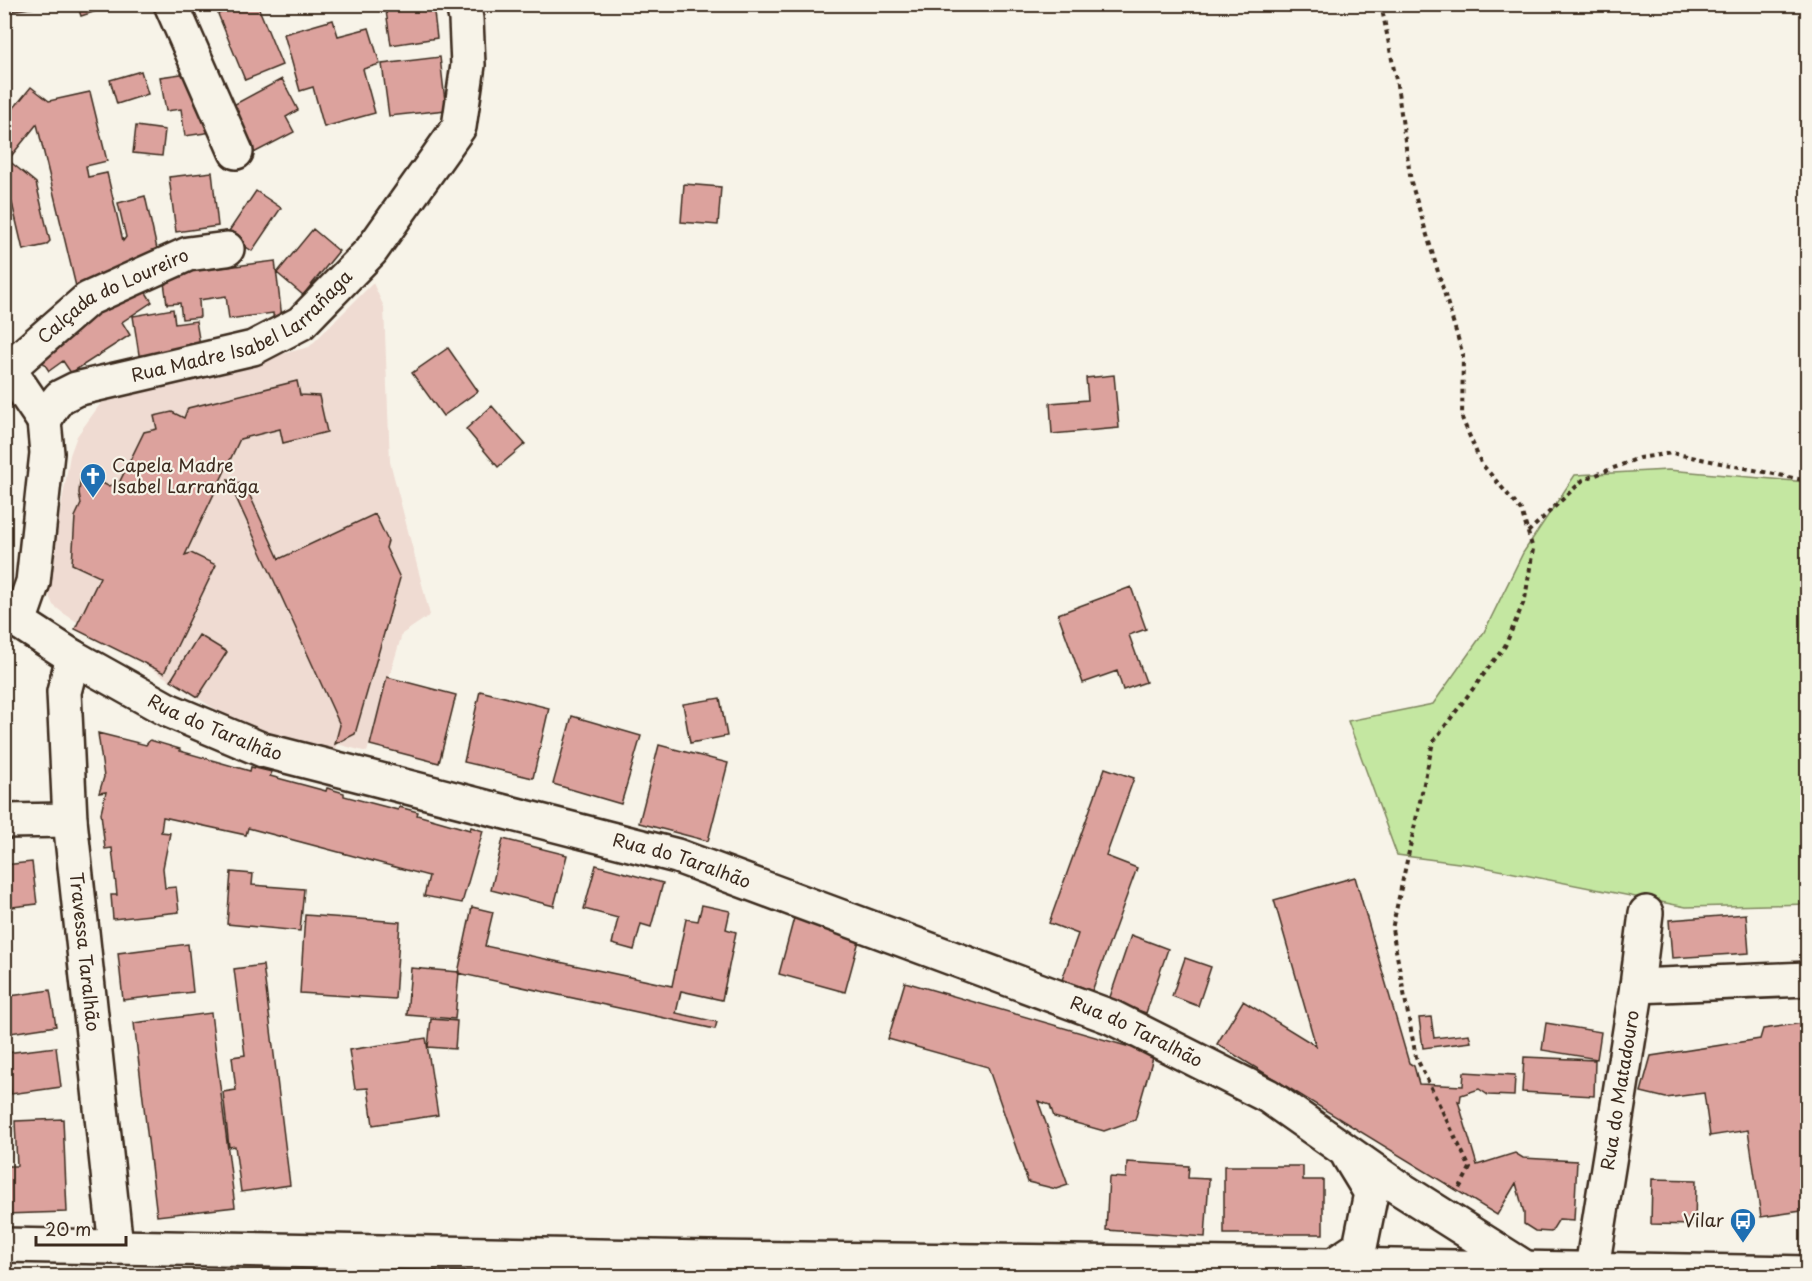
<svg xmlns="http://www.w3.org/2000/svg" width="1812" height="1281" font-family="'Playpen Sans',sans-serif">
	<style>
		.built { fill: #efdbd2 }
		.green { fill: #c4e7a1; stroke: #808860; stroke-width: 1.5 }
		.building { fill: #dca29d; stroke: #3b2a1e; stroke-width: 1.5 }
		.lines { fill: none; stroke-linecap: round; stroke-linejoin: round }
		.minor-casing { stroke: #3b2a1e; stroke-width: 38 }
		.path { stroke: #3b2a1e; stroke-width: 4; stroke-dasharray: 4.5 4.5; stroke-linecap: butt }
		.minor { stroke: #f7f3e8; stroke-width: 33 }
		.labels { text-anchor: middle; stroke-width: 4.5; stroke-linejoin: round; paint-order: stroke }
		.street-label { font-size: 18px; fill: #3b2a1e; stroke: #f7f3e8 }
		.poi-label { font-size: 18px; fill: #3b2a1e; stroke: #f7f3e8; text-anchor: start }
	</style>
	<rect width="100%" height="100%" fill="#f7f3e8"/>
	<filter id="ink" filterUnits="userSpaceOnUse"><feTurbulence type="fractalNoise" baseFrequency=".0167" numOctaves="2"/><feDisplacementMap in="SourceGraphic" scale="12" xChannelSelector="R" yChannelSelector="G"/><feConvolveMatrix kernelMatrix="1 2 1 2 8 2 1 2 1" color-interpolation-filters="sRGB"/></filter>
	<g filter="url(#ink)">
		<path class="built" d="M373,283l11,24 6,155 40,153 -28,19 -35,118 -30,-8 -3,8 -66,-18 -25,-10 -28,-15 -152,-96 -10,-8 -3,-7 -2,-15 22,-128 7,-19 24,-33 21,-8 187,-48z"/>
		<path class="green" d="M1668,470l139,12v422l-121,3 -212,-42 -77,-10 -49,-134 85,-17 51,-72 39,-79 52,-78z"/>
		<path class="building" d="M4,4h44v1l-44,7z
			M77,4h41l-37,12z
			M240,4h17l25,61 -37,15 -27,-66z
			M385,4h48l4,34 -46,7z
			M333,20l5,16 31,-8 11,36 -17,5 12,44 -51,14 -11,-40 -13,4 -16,-57z
			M440,57l6,53 -57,6 -7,-52z
			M209,70l10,61 -34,5 -4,-27 -15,2 -6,-34z
			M141,71l7,23 -31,10 -7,-24z
			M282,79l16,31 -12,7 8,15 -46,24 -24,-46z
			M31,87l18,14 41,-9 17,69 -21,5 2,11 19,-4 16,68 3,-4 -8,-34 27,-7 15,66 -82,33 -41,-171 -29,36 28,23 14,58 -4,4 -23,5 -11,-47 -8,2v-85z
			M136,126l29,4 -3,26 -29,-3z
			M212,172l6,54 -42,6 -7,-55z
			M684,184l37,3 -3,38 -37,-3z
			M256,191l25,17 -29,43 -25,-17z
			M313,229l26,22 -36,44 -26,-22z
			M275,261l8,65 -9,1 -1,-14 -44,6 -3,-23 -27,4 1,17 -18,2 -2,-16 -13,1 -4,-29z
			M140,283l12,19 -30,20 8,13 -59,38 -8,-12 -14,10 -14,-21z
			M173,309l2,15 21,-3 5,30 -61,10 -7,-45z
			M448,348l30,43 -35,25 -31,-43z
			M1114,375l5,53 -67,6 -2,-31 38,-3 -2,-22z
			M297,381l3,14 19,1 8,36 -44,11 -3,-14 -40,10 -55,116 6,-2 25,12 -52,108 -89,-44 25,-52 -28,-13 3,-47 6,-13 -2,-11 2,-21 27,14 11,-3 25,-51 13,-3 -3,-13 18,-4 12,6 4,-10z
			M492,406l33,38 -27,23 -32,-38z
			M228,480l17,5 34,74 96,-45 13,27 -2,7 14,30 -45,156 -20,10 5,-19z
			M1131,587l15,42 -17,6 17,47 -23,8 -6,-19 -34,12 -25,-69z
			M199,635l28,17 -29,45 -27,-17z
			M387,677l69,18 -17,68 -69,-18z
			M480,691l69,17 -16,70 -69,-16z
			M720,698l7,38 -37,7 -7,-39z
			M572,716l69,20 -20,68 -68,-20z
			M98,733l48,12 4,-5 30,9v2l70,20 1,-4 21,5 -2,4 56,15 1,-3 17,5v3l54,14 1,-3 19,5 -1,3 53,15 1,-3 12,4 -21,72 -38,-7 5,-20 -181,-48 -2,7 -83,-18 -2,15 9,1 -7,35 2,20 11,-1 3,25 -66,7 -2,-24h6l-5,-47 -7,1 -4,-36 5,-21 -7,1 5,-16z
			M659,745l69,18 -20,78 -69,-18z
			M1105,768l29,10 -28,78 31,12 -45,123 -30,-11 16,-46 -29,-11z
			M503,839l64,16 -13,51 -63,-16z
			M32,862l5,42 -33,4v-43z
			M596,865l67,18 -12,44 -10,-3 -7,26 -22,-6 6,-26 -34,-9z
			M231,872l22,2 -1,11 52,4 -4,42 -73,-7z
			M1355,877l54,186 5,3 5,18 44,2 1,-14 51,3 -1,21 -26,-1 -9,-6 -18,6 -1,7 -2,-1 19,64 38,-12 8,5 54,3 -3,59 -15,-1 -8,13 -16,-1 -11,-7v-11l-8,-30 -19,32 -280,-171 26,-43 73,45 -42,-146z
			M702,905l28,6 -4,18 10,3 -14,68 -41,-9 -5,22 41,9 -2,7 -257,-56 14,-66 21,5 -8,34 187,40 14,-67 12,2z
			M1746,914l3,39 -77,5 -3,-38z
			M305,915l95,7 -5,77 -95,-6z
			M794,918l66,19 -15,55 -66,-18z
			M1131,935l37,14 -22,64 -37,-13z
			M188,944l5,48 -70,8 -5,-47z
			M1185,958l26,9 -13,39 -26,-10z
			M263,965l27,220 -49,7 -6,-46 -6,1 -6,-55 13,-2 -4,-33 13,-2 -11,-86z
			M411,968l48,4 -4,47 -48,-4z
			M905,982l249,72 -19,66 -31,11 -50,-14 -4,-12 -12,-4 30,84 -12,4 -28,-7 -40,-115 -100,-28z
			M50,990l6,36 -52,8v-37z
			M211,1013l24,194 -78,9 -23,-193z
			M1431,1017l3,21 35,-4 2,8 -48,6 -4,-30z
			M431,1019l26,2 -2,28 -27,-2z
			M1546,1023l55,9 -4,27 -55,-9z
			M1803,1023l5,28v159l-47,7 -13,-87 -38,6 -6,-43 -38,5 -25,-6 10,-36 109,-17 3,-10z
			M426,1038l12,77 -65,10 -5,-37 -13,1 -6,-39z
			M56,1047l5,40 -50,7 -5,-41z
			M1524,1057l71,3 -1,36 -72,-4z
			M63,1119l4,93 -63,2v-48h13l-2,-45z
			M1127,1162l62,4 -1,12 21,1 -4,58 -99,-7 3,-53 17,1z
			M1224,1166h79v14h20v54h-99z
			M1652,1179l44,1 -1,45 -44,-1z"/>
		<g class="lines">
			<g class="minor-casing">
				<g id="minor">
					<path d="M171,4l65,148"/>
					<path d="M4,362l40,59"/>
					<path id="s1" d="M9,368l79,-69 100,-45 39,-5"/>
					<path id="s2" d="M4,615l15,7 54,35 95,53 95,40 414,106 434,161 157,79 128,90 128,81"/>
					<path id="s3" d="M19,622l14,-40 14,-129 -3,-32 8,-14 8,-10 16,-8 177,-41 48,-25 70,-72 88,-124 9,-62 -2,-46 -3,-15"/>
					<path id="s4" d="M73,657l-9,35 6,128 46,427"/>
					<path d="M4,821l66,-1"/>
					<path d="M1637,986l171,-7"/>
					<path d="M4,1245l704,13 625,7 475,8"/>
					<path d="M1333,1265l27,-18 11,-54 -22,-36"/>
					<path id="s5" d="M1592,1268l45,-282 9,-73"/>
				</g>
			</g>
			<path class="path" d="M1381,4l16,81 14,97 52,173 -1,63 19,45 40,47 12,39 -8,50 -20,47 -72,96 -41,187 24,128 54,111 -11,21
				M1528,532l55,-52 56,-22 33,-5 136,28"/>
			<use href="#minor" class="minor"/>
		</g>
	</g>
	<defs>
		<g id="church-pin" transform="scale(1.35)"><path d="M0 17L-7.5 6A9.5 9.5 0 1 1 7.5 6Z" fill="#1f6fb2" stroke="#f7f3e8"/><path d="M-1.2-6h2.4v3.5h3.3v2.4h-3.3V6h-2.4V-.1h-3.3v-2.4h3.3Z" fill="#fff"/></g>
		<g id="bus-pin" transform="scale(1.35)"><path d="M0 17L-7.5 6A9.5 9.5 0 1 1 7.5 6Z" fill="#1f6fb2" stroke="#f7f3e8"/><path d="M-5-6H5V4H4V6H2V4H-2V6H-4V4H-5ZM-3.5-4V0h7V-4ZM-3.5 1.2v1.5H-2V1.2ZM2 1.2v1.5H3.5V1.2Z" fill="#fff"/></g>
	</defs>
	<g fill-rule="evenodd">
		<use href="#church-pin" x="93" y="476"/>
		<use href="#bus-pin" x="1743" y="1221"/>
	</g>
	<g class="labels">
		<g class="street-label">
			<text dy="6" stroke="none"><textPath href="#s1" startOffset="128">Calçada do Loureiro</textPath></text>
			<text dy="6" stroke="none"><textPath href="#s3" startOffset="432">Rua Madre Isabel Larrañaga</textPath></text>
			<text dy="6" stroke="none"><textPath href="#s2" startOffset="240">Rua do Taralhão</textPath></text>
			<text dy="6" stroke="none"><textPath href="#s2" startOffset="726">Rua do Taralhão</textPath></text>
			<text dy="6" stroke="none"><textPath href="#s4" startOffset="297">Travessa Taralhão</textPath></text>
			<text dy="6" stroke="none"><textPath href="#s2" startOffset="1212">Rua do Taralhão</textPath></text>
			<text dy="6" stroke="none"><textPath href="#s5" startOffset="180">Rua do Matadouro</textPath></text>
		</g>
		<g class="poi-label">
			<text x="112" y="472">Capela Madre<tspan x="112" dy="21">Isabel Larranãga</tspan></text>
			<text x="1724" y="1227" text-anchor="end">Vilar</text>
		</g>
	</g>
	<rect width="1812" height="1281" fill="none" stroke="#f7f3e8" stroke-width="24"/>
	<rect x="12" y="12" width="1788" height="1257" fill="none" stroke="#3b2a1e" stroke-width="2" filter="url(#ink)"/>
	<path d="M36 1236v9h90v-9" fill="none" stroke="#3b2a1e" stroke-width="3"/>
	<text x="45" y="1236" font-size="18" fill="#3b2a1e" stroke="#f7f3e8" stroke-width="4.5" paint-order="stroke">20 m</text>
</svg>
